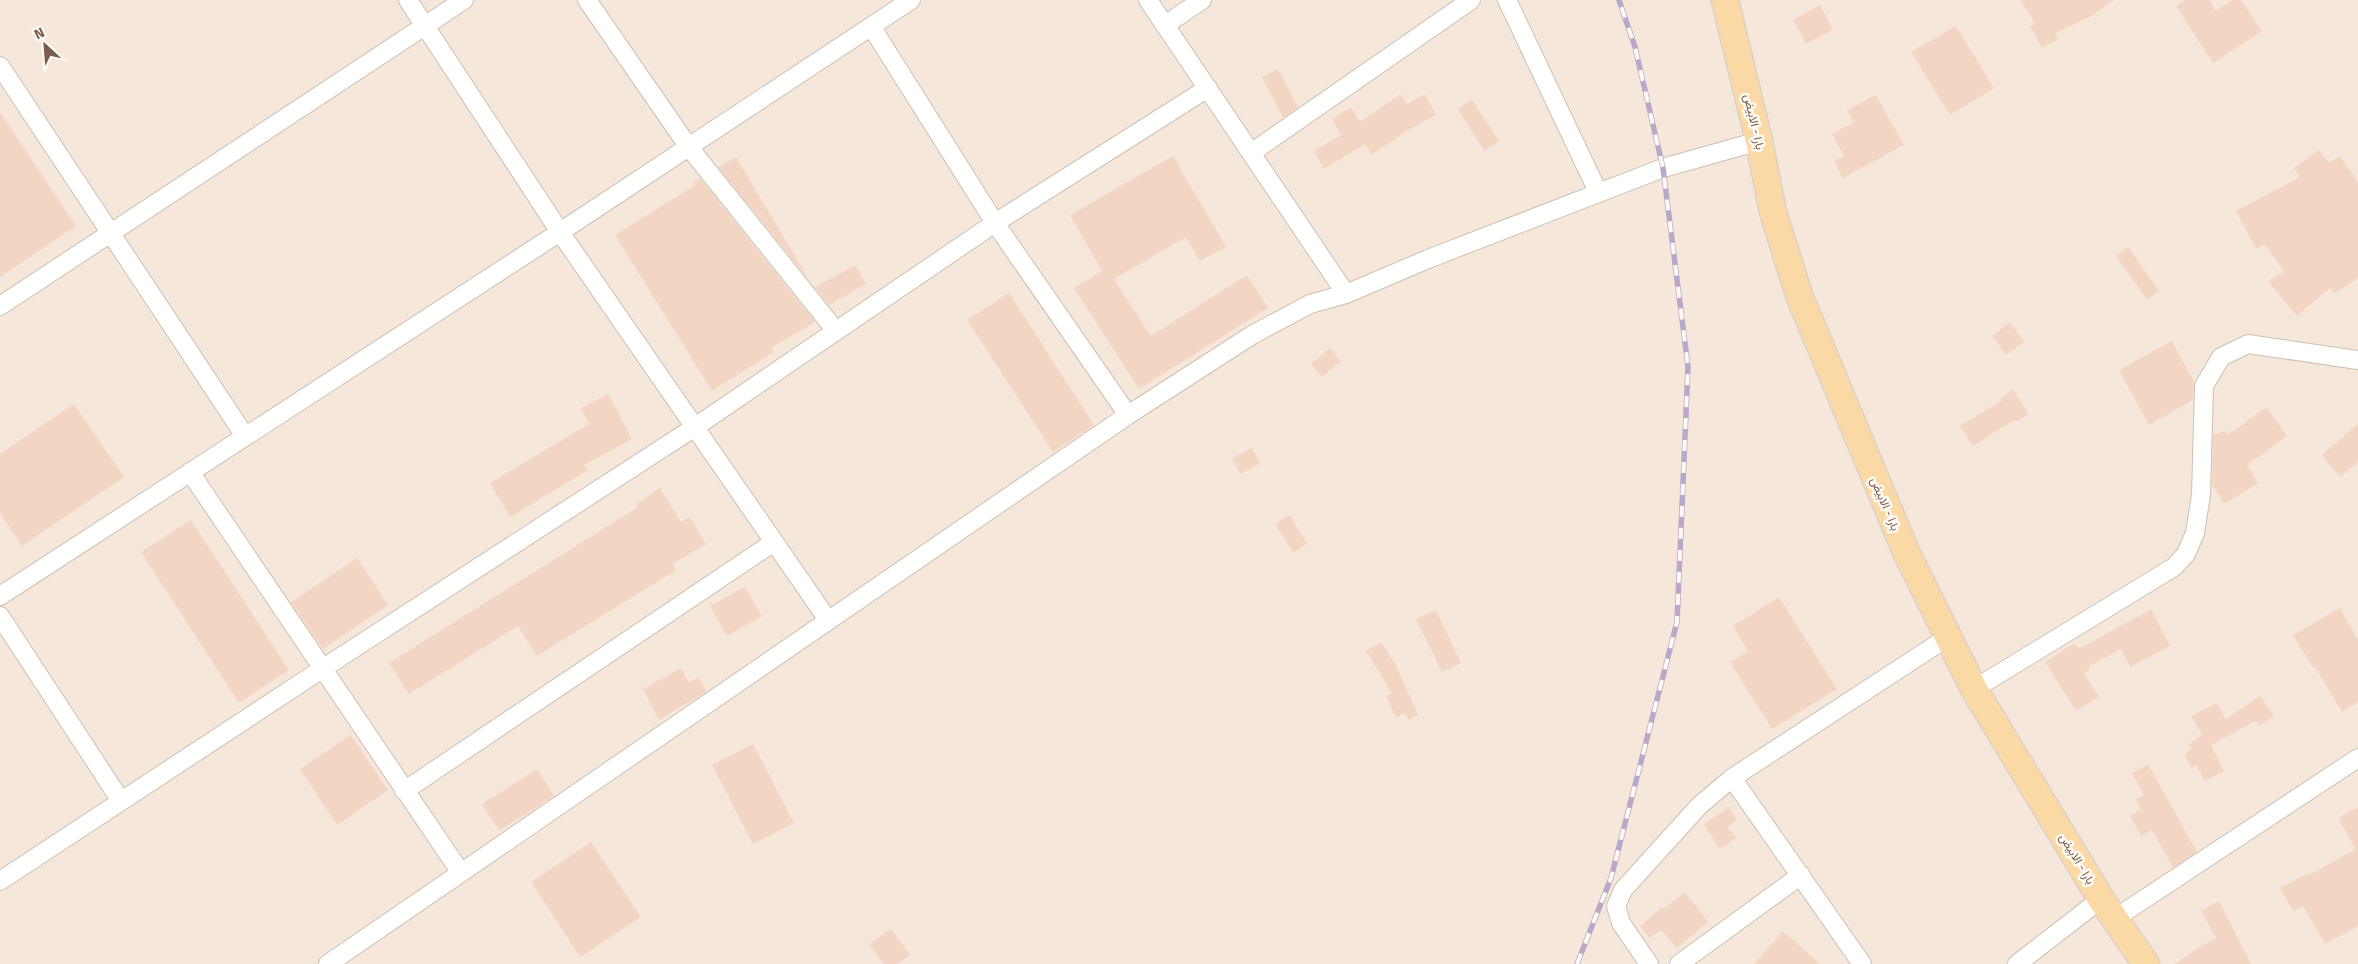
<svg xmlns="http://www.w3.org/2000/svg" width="2358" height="964" font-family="'Fira Sans',Vazirmatn,sans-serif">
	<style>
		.residential { fill: #f5e8da }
		.building { fill: #f3d5c3 }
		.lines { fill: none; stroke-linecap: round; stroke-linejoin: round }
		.street-casing { stroke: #d1beb0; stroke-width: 20 }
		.primary-casing { stroke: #dad1cd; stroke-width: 29 }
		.street { stroke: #fff; stroke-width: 18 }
		.primary { stroke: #fbd9a5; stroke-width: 26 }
		.rail-casing { stroke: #b9a8c9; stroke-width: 5.5 }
		.rail { stroke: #fffaf3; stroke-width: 4; stroke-dasharray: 11; stroke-linecap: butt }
		.labels { text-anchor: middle; stroke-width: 5; stroke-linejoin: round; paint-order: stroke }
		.street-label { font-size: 12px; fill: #7a5c4d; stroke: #fffaf3 }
	</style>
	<rect width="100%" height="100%" fill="#fdf6ec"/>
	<path class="residential" d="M0,0h2358v964h-2358z"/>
	<path class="building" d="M2020,0h94l-22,15v1l-37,17 3,6 -16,9 -12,-22 5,-3z
		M2185,0h24l7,11 16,-11h9l21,31 -49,32 -37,-57z
		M1820,5l13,25 -27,14 -13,-24z
		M1956,26l38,62 -44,27 -39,-63z
		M1278,69l20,38 -15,11 -21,-41z
		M1401,94l6,10 18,-10 11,21 -31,17 -33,23 -7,-11 -41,25 -10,-18 27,-16 -9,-16 19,-12 9,15z
		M1876,95l28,50 -61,33 -9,-17 10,-5 -12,-22 22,-12 -7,-12z
		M1472,100l27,41 -15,10 -26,-42z
		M0,112l76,114 -76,51z
		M2319,150l10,13 11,-7 18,26v96l-24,16 -4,-6 -33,28 -29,-35 16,-9 -19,-28 -9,5 -20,-38 64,-34 -6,-9z
		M1173,156l53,91 -26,14 -14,-24 -72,42 37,57 96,-61 21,33 -129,81 -65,-101 28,-17 -32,-56z
		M736,157l74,124 -92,-114z
		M700,178l115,144 -44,26 3,4 -62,39 -97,-156 80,-50 -2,-3z
		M2128,247l31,44 -12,9 -31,-44z
		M855,265l11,19 -37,21 -14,-18z
		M1009,293l85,132 -41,27 -86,-132z
		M2010,322l14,20 -18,13 -14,-19z
		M2172,341l22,41 -1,18 -44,25 -30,-55z
		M1330,348l11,13 -19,16 -11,-13z
		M2013,390l16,24 -13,8 -2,-2 -41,26 -13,-20 42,-26 -2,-2z
		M608,394l24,45 -48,26 4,5 -78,47 -20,-34 99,-59 -8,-16z
		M74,404l50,73 -102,69 -22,-33v-59z
		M2266,407l21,29 -40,29 11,18 -34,21 -12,-20 1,-48 12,-6 3,5z
		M2358,424v38l-18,15 -18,-22z
		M1252,448l8,15 -20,11 -8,-16z
		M660,488l21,34 9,-5 16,27 -34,20 4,6 -139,86 -19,-30 -109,68 -20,-31 249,-156 -2,-3z
		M1290,515l17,29 -14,9 -18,-29z
		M191,520l98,150 -50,33 -98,-151z
		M357,558l31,47 -65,44 -32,-47z
		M745,587l17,29 -35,20 -17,-30z
		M1779,597l58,92 -65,40 -42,-67 18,-11 -15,-25z
		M2340,608l18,32v62l-16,10 -27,-45 -2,1 -20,-33z
		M2151,609l19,37 -40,21 -9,-18 -32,17 2,2 -7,5 15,24 -23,14 -31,-49 30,-19 4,6z
		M1436,610l25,53 -19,9 -26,-53z
		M1381,642l15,23 22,50 -9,5 -4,-7 -9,5 -10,-22 6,-3 -26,-42z
		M681,668l8,15 9,-6 9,14 -48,29 -16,-31z
		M2260,696l14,20 -15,10 -3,-5 -45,24 13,26 -19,10 -9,-16 -5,3 -7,-14 8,-5 -3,-5 13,-9 -11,-19 26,-13 9,16z
		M351,735l37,55 -51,35 -37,-56z
		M753,744l41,79 -41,21 -41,-79z
		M2148,764l49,88 -24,16 -21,-38 -11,6 -11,-20 11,-7 -5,-10 8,-4 -12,-22z
		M537,769l17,27 -55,35 -17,-27z
		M1729,807l8,13 -9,7 8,11 -16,11 -16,-25z
		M2358,807v119l-33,18 -22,-38 -10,5 -13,-23 29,-15 1,2 46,-26 -18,-31z
		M591,842l50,75 -61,40 -49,-75z
		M1685,892l23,30 -31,26 -16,-18 -11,8 -10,-12 22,-19 1,2z
		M2219,901l32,63h-76l26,-18 15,-8 -15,-27z
		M891,929l19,26 -12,9h-14l-15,-20z
		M1783,931l37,33h-66z"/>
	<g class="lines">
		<g class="street-casing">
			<path id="street" d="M408,0l152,232 268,388
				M587,0l101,146 148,185
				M1148,0l198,294
				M1507,0l91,192
				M1165,25l37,-25
				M871,26l124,197 133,192
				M0,66l245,370
				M1251,153l220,-153
				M0,306l464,-306
				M190,472l271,401
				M0,596l560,-364 351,-232
				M0,616l121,185
				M1974,689l200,-122 12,-13 9,-21 6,-38 3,-109 17,-29 27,-13 110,16
				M1732,778l130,186
				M404,791l370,-249
				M0,881l322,-212 373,-242 300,-204 213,-135
				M2114,919l244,-161
				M328,964l800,-549 124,-80 58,-31 36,-10 82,-35 235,-91 96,-27
				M1649,964l-28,-41 -5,-17 7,-16 76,-84 33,-28 216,-141
				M1679,964l122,-89
				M2017,964l84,-65"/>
		</g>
		<g class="primary-casing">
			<path id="primary" d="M1725,0l34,141 14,71 26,83 108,259 67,135 127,210 45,65"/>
		</g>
		<use href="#street" class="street"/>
		<use href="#primary" class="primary"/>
		<g class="rail-casing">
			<path id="rail" d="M1577,964l34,-86 66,-256 11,-255 -25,-199 -28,-121 -16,-47"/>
		</g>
		<use href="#rail" class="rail"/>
	</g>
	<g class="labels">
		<g class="street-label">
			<text transform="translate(1754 122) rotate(77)" y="4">بارا - الابيض</text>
			<text transform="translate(1885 504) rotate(67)" y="4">بارا - الابيض</text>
			<text transform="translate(2077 859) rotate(59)" y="4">بارا - الابيض</text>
		</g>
	</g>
	<g transform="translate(45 45) rotate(334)" stroke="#fffaf3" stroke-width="4" paint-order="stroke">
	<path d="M0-4L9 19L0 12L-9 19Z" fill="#7a5c4d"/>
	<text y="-8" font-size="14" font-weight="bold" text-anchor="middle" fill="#7a5c4d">N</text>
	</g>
</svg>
